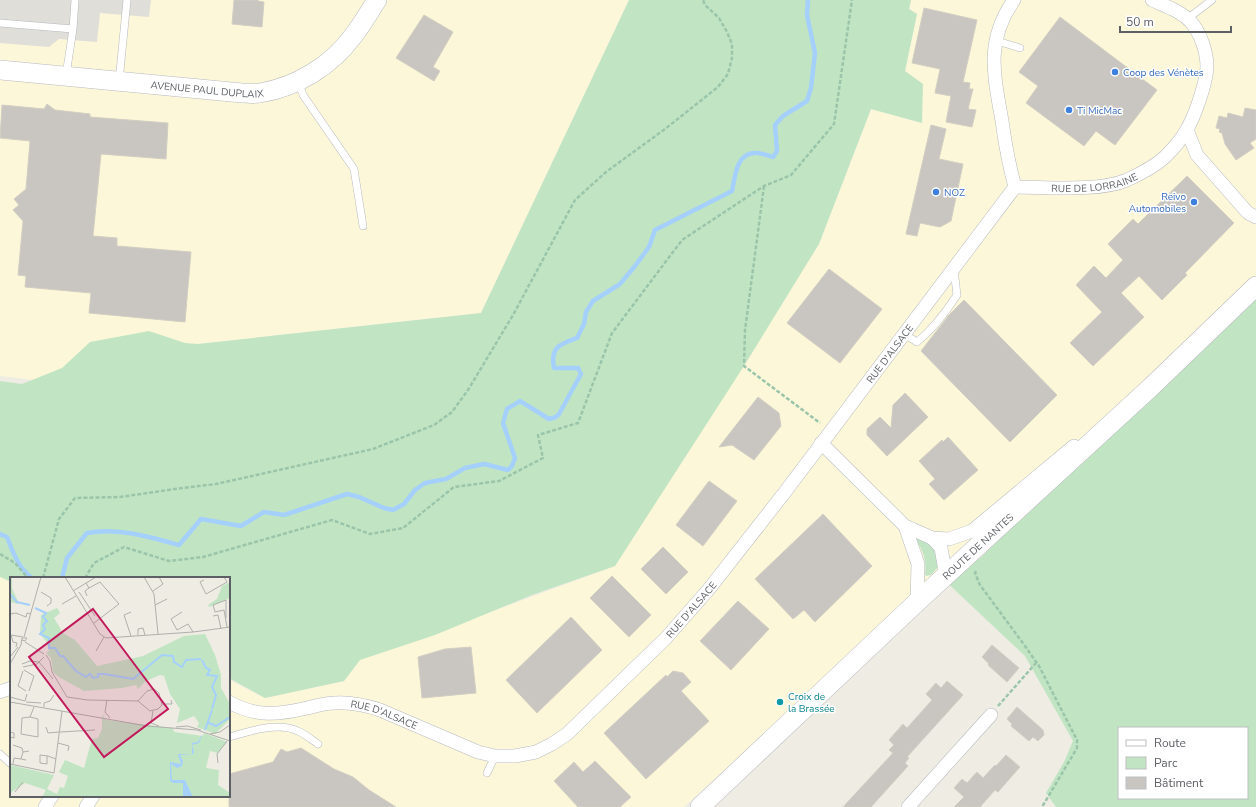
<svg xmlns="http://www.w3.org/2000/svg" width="1256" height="807" font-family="'Nunito Sans',sans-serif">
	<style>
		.commercial { fill: #fdf7da }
		.industrial { fill: #dfded8 }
		.green { fill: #c1e5c3; fill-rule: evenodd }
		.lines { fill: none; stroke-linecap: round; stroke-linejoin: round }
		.stream { stroke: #a5d0fc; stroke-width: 4.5 }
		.building { fill: #c9c6c1; stroke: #d2cec2 }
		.service-casing { stroke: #b6b9bd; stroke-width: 8 }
		.minor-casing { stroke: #b6b9bd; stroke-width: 14 }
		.secondary-casing { stroke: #b7b9bf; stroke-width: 20 }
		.path { stroke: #9ac5aa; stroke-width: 2.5; stroke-dasharray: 4 2; stroke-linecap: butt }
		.service { stroke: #fff; stroke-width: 7 }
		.minor { stroke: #fff; stroke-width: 13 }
		.secondary { stroke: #fff; stroke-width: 19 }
		.shop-dot { fill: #3f7fe0; stroke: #fff; stroke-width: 1.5 }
		.culture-dot { fill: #0f9aa8; stroke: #fff; stroke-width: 1.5 }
		.labels { text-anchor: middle; stroke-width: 3; stroke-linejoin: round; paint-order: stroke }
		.shop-label { font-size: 10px; fill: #366cbe; stroke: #fff; text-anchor: start }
		.street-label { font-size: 10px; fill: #5c5f64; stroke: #fff }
		.culture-label { font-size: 10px; fill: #0d838f; stroke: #fff; text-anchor: start }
		.inset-river { fill: none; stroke: #a5d0fc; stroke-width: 2 }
		.inset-road { fill: none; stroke: #b0b0ac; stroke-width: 1 }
		.view { fill: #c2185b; fill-opacity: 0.15; stroke: #c2185b; stroke-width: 2 }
		.inset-edge { fill: none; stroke: #5c5f64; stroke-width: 2 }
	</style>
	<rect width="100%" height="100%" fill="#eeece3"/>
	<path class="commercial" d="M0,0h629l-148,313 -283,31 -165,36 -33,-4z
		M911,0h345v297l-74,71 -203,191 -41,15 -254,233h-684v-231l11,6v214h218v-116l36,18 79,-17 16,-21 255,-94 204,-322 52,-135 51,14 -17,-52 12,-57 -8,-5z"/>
	<path class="industrial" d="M0,0h151l-2,17 -49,-4 -3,29 -38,-3 -10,8 -49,-4z"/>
	<path class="green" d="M629,0h282l-2,9 8,5 -12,57 18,13 -1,39 -51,-14 -52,135 -75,122 -129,200 -83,29 -97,40 -75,25 -16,21 -79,17 -36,-20v-100h-218v4l-11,-5v-196l22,3 40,-16 28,-26 59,-11 36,12 13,1 283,-31z
		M1256,297v510h-200l-10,-14 18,-31 9,-21 -48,-85 -87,-82 41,-15zM1119,728h128v70h-128z
		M914,535l16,7 7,8 2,16 -8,9 -5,1 -1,-2c2,-17 -4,-25 -11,-39z"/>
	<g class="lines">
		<path class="stream" d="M0,534l7,3c6,15 11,31 25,41
			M62,578l5,-20 20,-25c31,-6 63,4 92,12l22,-26 40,7 23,-14 20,3 63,-21 12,3 25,11 9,2 11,-6 11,-14 10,-7 21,-4 19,-11 19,-4 24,6 4,-4 3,-8 -12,-35 4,-14 13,-8 29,18 7,-2 3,-3 22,-40 -3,-6h-24c-4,-21 6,-24 23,-30l7,-14 2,-12 7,-11 27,-17 15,-18 14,-19 6,-17 77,-39c3,-14 4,-37 22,-38 6,-1 14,3 19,4l4,-6 -2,-26 8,-9 24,-15 4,-13 4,-35 -8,-38 1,-15"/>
	</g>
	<path class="building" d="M234,0h24v1l6,1 -2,25 -30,-3z
		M924,8l53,12 -14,62 7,1 -1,6h4l-5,20 8,1 -4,17 -26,-5 5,-26 -16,-3 5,-24 -28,-6z
		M424,15l29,17 -20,35 7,4 -6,10 -38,-23z
		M1060,17l97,73 -42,55 -19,-14 -12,15 -58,-43 12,-17 -19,-14z
		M47,104l8,6 35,4v3l78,6 -2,36 -65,-5 -8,82 24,2v8l74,6 -6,70 -96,-9 2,-20 -66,-6 1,-11 -8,-1 5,-54 -10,-11 6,-5 -5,-6 12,-10 4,-48 -30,-3 2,-33 42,4z
		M1245,108l11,2v29l-6,4 4,5 -18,12 -11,-16 -3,-11 -3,-1 1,-3 -4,-1 3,-12 8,2 1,-5 15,4z
		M931,125l15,4 -7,30 24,5 -12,57 -11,6 -20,-4 -3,13 -11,-2z
		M1187,176l47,47 -49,50 2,2 -25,25 -23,-24 -18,17 23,24 -51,49 -23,-23 32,-31 -26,-27 18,-19 12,12 17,-18 -15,-16 25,-25 5,5z
		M829,269l53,40 -42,54 -53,-40z
		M964,300l93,95 -47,47 -89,-91 28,-36z
		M905,393l23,24 -41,39 -20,-21v-6l13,-12 11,11 2,-23z
		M758,397l21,16 2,13 -27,34 -22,-15 -13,2z
		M948,437l30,33 -34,30 -15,-16 6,-5 -16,-18 23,-21 1,2z
		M709,481l28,20 -34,45 -27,-21z
		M823,514l49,52 -57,56 -11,-12 -11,9 -38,-40z
		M663,547l25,25 -22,22 -25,-25z
		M612,576l39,39 -22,22 -39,-39z
		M738,601l31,28 -38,41 -31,-29z
		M571,617l31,33 -65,63 -31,-33z
		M992,645l27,23 -12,14 -19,-17 1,-1 -7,-7z
		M471,647l5,46 -54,5 -4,-41 27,-8z
		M673,671l10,2 8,9 -10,9 28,30 -63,58 -42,-46 62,-58 1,2z
		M947,681l16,14 -56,62 2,1 -4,5 3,3 -37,41h-28l50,-54 -4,-3 5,-5 -5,-5 14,-16 4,4 25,-28 -6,-6 10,-11 5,5z
		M1017,707l26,23 1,5 -6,6 -5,-4 -4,4 -18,-15 1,-2 -5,-5z
		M301,748l33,21 19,8 16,13 27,17h-167v-33l44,-12 8,-13 6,3z
		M1006,755l14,12 -22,25 -3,-2 -15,17h-26l10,-10 -10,-9 8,-9 5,4 10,-11 6,6 12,-13 1,1z
		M595,761l36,36 -11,10h-42l-24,-26 20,-19 9,10z"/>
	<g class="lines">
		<g class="service-casing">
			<path id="service" d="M1187,19l25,-19
				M0,23l73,6
				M997,41l23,7
				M66,75l7,-46 2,-29
				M119,81l8,-81
				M298,81l5,14 51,74 9,57
				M904,334l13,8c15,-12 29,-30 40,-47l-3,-26
				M229,737c22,-6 49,-16 71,-5 6,3 12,8 18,12
				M0,754l11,10
				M487,773l8,-17"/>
		</g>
		<g class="minor-casing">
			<g id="minor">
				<path d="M1014,0c-29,41 -20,75 -12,121 3,22 7,44 13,66"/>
				<path d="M1187,130l10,25 51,58 8,4"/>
				<path id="s1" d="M1015,187c31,0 84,5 112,-7 13,-6 27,-13 38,-23 8,-8 16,-17 21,-26 9,-15 20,-47 21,-64 0,-15 -6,-33 -16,-45 -10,-11 -26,-16 -39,-22"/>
				<path d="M821,443l84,83 27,12 17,1 23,-8 102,-85"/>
				<path d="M905,526l13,38 -1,38"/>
				<path d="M932,538l9,10 5,28"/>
				<path d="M0,692l11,-4"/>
				<path id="s2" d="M229,702c26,15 49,13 78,6 9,-2 18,-5 27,-5 16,-1 31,2 46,7l98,42 17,4h20l21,-4 16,-8 15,-10 99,-96 43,-49 76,-97 230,-305"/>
				<path d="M45,807l7,-11"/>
				<path d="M86,807l7,-11"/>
				<path d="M908,807l83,-92"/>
			</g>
		</g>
		<g class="secondary-casing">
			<g id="secondary">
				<path id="s3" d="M0,70l242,23c6,0 12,1 18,0 37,-6 72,-28 93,-57 9,-11 16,-24 24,-36"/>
				<path id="s4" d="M700,807l217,-205 234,-215 105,-101"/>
			</g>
		</g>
		<path class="path" d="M764,186l-19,144 -1,36 76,57
			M0,554l15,9 13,15
			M976,571l-1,2 5,12 45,61 14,20 38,74v8l-35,59
			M43,578l16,-59 16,-21 45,-1 62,-9 34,-4 27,-6 130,-29 61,-24 18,-13 16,-22 45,-75 62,-115 31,-28 59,-43 53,-42 10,-13 4,-16v-14l-5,-12 -8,-14 -14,-13 -2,-5
			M85,578l9,-15 30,-16 45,14 34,-4 129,-37 38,14 33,-6 51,-41 45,-6 44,-23 -5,-23 40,-12 34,-90 70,-93 82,-54 27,-11 43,-51 18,-124
			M998,706l38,-43"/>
		<use href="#service" class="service"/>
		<use href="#minor" class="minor"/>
		<use href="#secondary" class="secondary"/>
	</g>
	<g class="shop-dot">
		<circle cx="1115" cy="72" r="4"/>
		<circle cx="1069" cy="110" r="4"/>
		<circle cx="936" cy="192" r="4"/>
		<circle cx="1194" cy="202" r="4"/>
	</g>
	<circle class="culture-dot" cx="780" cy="702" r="4"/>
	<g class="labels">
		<g class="shop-label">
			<text x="1123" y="76">Coop des Vénètes</text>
			<text x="1077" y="114">Ti MicMac</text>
			<text x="944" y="196">NOZ</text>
			<text x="1186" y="200" text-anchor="end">Reivo<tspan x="1186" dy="12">Automobiles</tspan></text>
		</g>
		<g class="street-label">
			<text dy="4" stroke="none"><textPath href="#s3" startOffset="208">AVENUE PAUL DUPLAIX</textPath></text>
			<text dy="4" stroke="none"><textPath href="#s1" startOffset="80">RUE DE LORRAINE</textPath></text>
			<text dy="4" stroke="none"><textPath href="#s2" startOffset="856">RUE D'ALSACE</textPath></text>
			<text dy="4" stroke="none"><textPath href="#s4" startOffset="381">ROUTE DE NANTES</textPath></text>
			<text dy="4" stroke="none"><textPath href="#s2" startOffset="532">RUE D'ALSACE</textPath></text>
			<text dy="4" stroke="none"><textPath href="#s2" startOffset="160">RUE D'ALSACE</textPath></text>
		</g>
		<g class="culture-label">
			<text x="788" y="700">Croix de<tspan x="788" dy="12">la Brassée</tspan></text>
		</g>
	</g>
	<g transform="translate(10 577)">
		<rect width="220" height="220" fill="#eeece3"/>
		<path d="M0,0h2v11l7,16 -9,-2zM220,5v16l-21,9 -1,-2 9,-6 5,-13zM47,31l3,5 -6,5 9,15 12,7 22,26 46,-10 41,-20 21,-2 10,21 6,20v13l9,16v15l-15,15 -18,-7 2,-4 -5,-7 -17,7 3,-14 -10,-15 -6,-18 -4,-1 -14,6 -8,8 -2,-4 -14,3 -38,3 -25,-14 -6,-5 -2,-14 -5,-5 3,-2 -3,-10 -6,-7 1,-19zM95,136l-2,5 4,2 66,8 1,4 29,4 1,-3 23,9 -9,11 -8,-2 -4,17 13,2 -1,15 12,8v4h-188l4,-7 -21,-7 -15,10v-28l44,10 -7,14 10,5 3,-7 4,1 4,-12 -9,-4 6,-12 19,8 8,-29 6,-1 4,-9v-12z" fill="#c1e5c3"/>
		<path d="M193,156l-4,10 -7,2 2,7 -1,2 -13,1 3,6 -1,5 -5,2 -6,-4 1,16h13l8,17h-10v-14h-10l-3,-2v-19l11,2 -3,-10h14v-11l6,-1z" fill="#a5d0fc"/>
		<path class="inset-river" d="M0,17l7,8 13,3M25,31l11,5 -3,4 4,4 -4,4 2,4 -5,5 9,4v10h6l5,8h3l13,15 10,6 4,-3 3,4 5,-1v-3h6l29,5 29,-24 11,1 1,6 8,5 4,-7 15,-1M192,83l4,8 4,2 -3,5 10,1 -5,11 4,8 -4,14M197,145l9,4 14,-9M195,153l7,-20"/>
		<path class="inset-road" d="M55,0l35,57 6,4 87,-6M134,0l10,17 4,40M194,3l-4,2 6,12 21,-12 -3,-5M76,6l3,5 -4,3 2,5M79,11l11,-6 19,22 -25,19M63,14l23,-14M143,14l10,-7 -4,-7M31,15l10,6v5l-4,3M69,15l16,24M52,27l14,-8M145,28l12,-6M172,35l-11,7 6,11 11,-6 5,8 8,-1M0,37l6,-1 10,4 1,-4 4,1M203,39l5,-1 3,14M216,41v-18l-13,5 2,7 9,-2 3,17M191,54l29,-4M1,58l2,7 4,1 -1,4M1,58l12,2M128,58v-6l5,-1 2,7M121,59l-7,-21 7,-3M14,60l17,-60M15,65l19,12M86,74l8,-14M36,78l4,6 2,11 15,25 21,3 50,1M0,80l8,-10M29,85l14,17M0,87l11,-19 1,-7h5l-2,3 -3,-1M12,87l8,-3 9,1M13,90l14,-3 7,-7M14,93l10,6 -5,15M13,94l-5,15 8,5M144,112l5,4 3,12 -4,4 -8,2 -12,-10 9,-10zM0,120l15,4 2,-7M97,123l-2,12 5,6M0,125l137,24 50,4 33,11M16,125l15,1M152,127h10l-1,-4M34,130v-4l6,-2 4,-6M143,134l-2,12 8,3M20,140l8,2v18l-17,-3 1,-16 8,-1 4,-10M36,150l2,6 11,-1M166,150l11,-1 14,4M0,155l4,1v5l-4,-1M50,155l35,-2M200,157l10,-2 10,-7M48,166l11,3 -1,5M3,168l9,3 1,4M37,179v8l-7,-1v-8l8,1 8,3M16,183l-5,-1 2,-7 6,-1M208,186l-1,-9 10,-13M0,187l44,9 8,-62M3,187l1,-6 7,1M5,215l8,-10"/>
		<path class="view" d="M83,32l75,100 -64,48 -75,-100z"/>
		<rect width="220" height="220" class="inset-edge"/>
	</g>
	<rect x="1118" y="727" width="130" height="72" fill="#ffffff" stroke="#bebfc1"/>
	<rect x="1126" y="740" width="20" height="6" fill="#ffffff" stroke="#bebfc1"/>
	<text x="1154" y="747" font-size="12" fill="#5c5f64">Route</text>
	<rect x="1126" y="757" width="20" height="12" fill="#c1e5c3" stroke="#bebfc1"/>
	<text x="1154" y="767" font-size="12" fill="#5c5f64">Parc</text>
	<rect x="1126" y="777" width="20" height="12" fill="#c9c6c1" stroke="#bebfc1"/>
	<text x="1154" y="787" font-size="12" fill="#5c5f64">Bâtiment</text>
	<path d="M1120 26v6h111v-6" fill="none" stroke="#5c5f64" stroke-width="2"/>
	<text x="1126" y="26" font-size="12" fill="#5c5f64" stroke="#ffffff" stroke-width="3" paint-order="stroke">50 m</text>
</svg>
